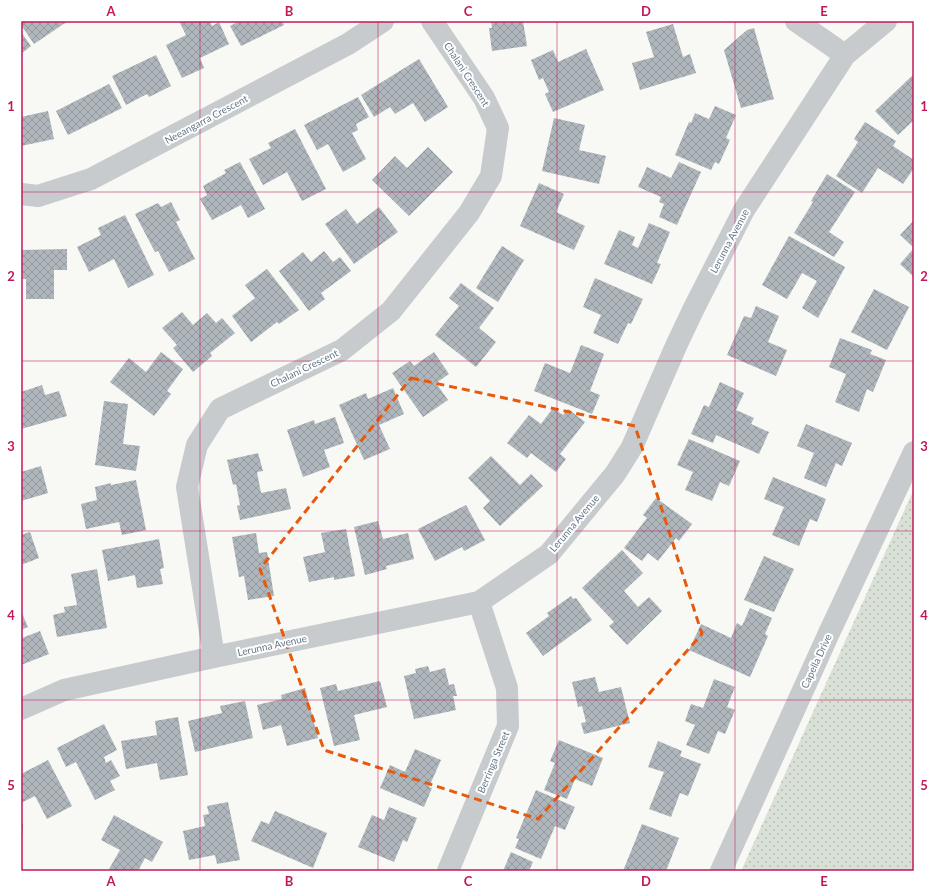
<svg xmlns="http://www.w3.org/2000/svg" width="935" height="892" font-family="Lato,sans-serif">
	<style>
		.park { fill: url(#park-dots) }
		.building { fill: url(#building-cross-hatch) }
		.lines { fill: none; stroke-linecap: round; stroke-linejoin: round }
		.minor { stroke: #c7cbce; stroke-width: 22 }
		.marked { fill: none; stroke: #e8590c; stroke-width: 3; stroke-dasharray: 8 5; stroke-linejoin: round }
		.grid { fill: none; stroke: #c2185b; stroke-width: 1; stroke-opacity: 0.55 }
		.labels { text-anchor: middle; stroke-width: 4; stroke-linejoin: round; paint-order: stroke }
		.street-label { font-size: 10px; fill: #647788; stroke: #fff }
		.neatline { fill: none; stroke: #c2185b; stroke-width: 1.5 }
		.grid-label { font-size: 13px; text-anchor: middle; font-weight: bold; fill: #c2185b }
	</style>
	<defs>
		<pattern id="park-dots" width="8" height="8" patternUnits="userSpaceOnUse"><rect width="8" height="8" fill="#d9e0d5"/><path d="M2 2h.1M6 6h.1" fill="none" stroke="#b4bab3" stroke-width="1.8" stroke-linecap="round"/></pattern>
		<pattern id="building-cross-hatch" width="8" height="8" patternUnits="userSpaceOnUse"><rect width="8" height="8" fill="#afb7bd"/><path d="M0 0l8 8M0 8l8-8" fill="none" stroke="#929a9f"/></pattern>
	</defs>
	<rect width="100%" height="100%" fill="#f8f8f4"/>
	<path class="park" d="M914,489v382h-173z"/>
	<path class="building" d="M21,21h47l-34,23 -13,-19z
		M179,21h31l2,5 7,-4 10,22 -29,14 4,10 -22,10 -16,-33 20,-10z
		M239,21h43l2,4 -43,21 -11,-20z
		M491,21h32l4,25 -35,5 -3,-23h3z
		M673,24l10,33 7,-3 6,19 -56,17 -8,-27 22,-6 -8,-25z
		M754,28l20,71 -33,9 -17,-58 23,-20z
		M21,32l10,14 -10,8z
		M586,49l18,41 -51,22 -8,-18 4,-2 -6,-14 -4,2 -8,-20 22,-10 5,12z
		M156,55l15,31 -22,11 -2,-3 -21,11 -14,-29z
		M419,59l29,48 -23,15 -12,-19 -18,11 -5,-7 -16,10 -13,-22z
		M914,74v46l-16,15 -23,-24z
		M109,84l13,24 -54,27 -12,-24z
		M358,97l11,20 -13,7 2,6 -6,3 14,26 -23,13 -15,-28 -11,6 -13,-25z
		M715,106l21,9 -10,23 4,2 -11,24 -4,-2 -4,8 -36,-15 14,-33 2,1 4,-10 14,6z
		M48,111l6,28 -33,7v-29z
		M554,118l31,7 -6,25 27,6 -7,28 -57,-13z
		M865,122l31,19 -3,5 21,14v8l-11,16 -25,-16 -16,25 -26,-17 22,-34 -4,-3z
		M295,129l31,60 -24,12 -15,-29 -24,13 -14,-26 22,-11 -3,-5z
		M428,147l25,25 -44,44 -37,-36 23,-24 12,12z
		M240,162l25,47 -17,9 -7,-13 -29,15 -12,-21 7,-4 -4,-9 23,-13 -2,-3z
		M679,162l22,10 -24,53 -18,-8 5,-13 -5,-2 2,-5 -23,-10 9,-20 24,11z
		M827,174l28,18 -26,40 15,10 -10,15 -40,-24 19,-31 -2,-1z
		M539,183l25,11 -8,18 29,14 -11,24 -54,-24z
		M171,202l9,18 -4,2 19,37 -26,13 -11,-21 -3,1 -20,-38 23,-11 3,4z
		M379,207l19,25 -44,32 -29,-40 21,-15 11,15z
		M125,215l29,60 -26,13 -14,-29 -25,13 -12,-25 24,-12 -3,-7z
		M914,220v28l-14,-13z
		M649,223l21,9 -13,31 4,1 -9,20 -48,-20 15,-34 16,7 -3,8 6,3z
		M789,236l56,31 -27,51 -16,-10 15,-27 -15,-8 -15,26 -25,-14z
		M502,246l22,14 -26,42 -22,-14z
		M914,248v29l-14,-13z
		M67,249v21h-13v29h-28v-20h-5v-29z
		M324,251l9,11 7,-5 11,14 -30,22 4,6 -16,12 -30,-40 24,-19 8,10z
		M267,269l32,41 -20,14 -2,-2 -26,20 -19,-26 23,-18 -10,-13z
		M595,278l48,21 -12,25 -3,-1 -10,21 -25,-11 8,-18 -18,-8z
		M461,283l33,25 -15,20 17,14 -20,25 -41,-32 24,-29 -10,-8z
		M874,289l35,18 -22,43 -36,-18z
		M756,306l23,10 -11,26 19,8 -11,26 -49,-21 17,-39 7,2z
		M182,312l11,13 14,-12 9,10 6,-5 13,15 -25,20 2,3 -19,16 -20,-24 4,-3 -15,-17z
		M840,338l32,12 -2,4 16,6 -13,32 -6,-3 -8,23 -24,-10 11,-28 -17,-7z
		M581,345l23,9 -14,37 10,4 -8,19 -58,-23 11,-28 25,10z
		M161,352l22,17 -16,22 4,3 -17,22 -44,-34 19,-24 17,14z
		M434,352l15,22 -13,9 12,17 -25,17 -31,-44 18,-12 4,5z
		M720,382l24,11 -8,17 18,8 -3,6 18,8 -10,22 -43,-19 -3,8 -22,-9 13,-29 5,2z
		M42,385l3,10 14,-4 8,25 -46,13v-37z
		M393,388l11,26 -25,11 11,24 -26,11 -25,-55 27,-12 2,6z
		M104,401l24,3 -5,40 17,2 -4,25 -41,-6z
		M553,408l10,7 5,-6 17,13 -25,32 6,5 -10,13 -25,-19 -4,5 -20,-15 22,-28 12,9z
		M335,417l9,26 -20,7 6,17 -27,10 -16,-47 27,-10 1,4z
		M806,424l46,19 -10,23 -6,-3 -10,24 -22,-9 10,-25 -17,-7z
		M689,439l51,22 -11,25 -9,-4 -8,19 -27,-11 8,-18 -16,-7z
		M258,453l5,18 -6,1 4,21 25,-5 5,21 -51,11 -3,-14 3,-1 -4,-21 -3,1 -6,-25z
		M491,456l29,29 11,-11 12,12 -43,40 -17,-18 7,-7 -22,-23z
		M41,466l7,27 -27,8v-29z
		M773,477l53,22 -9,23 -7,-3 -11,27 -27,-11 12,-28 -20,-8z
		M136,480l10,50 -24,5 -3,-13 -33,7 -5,-25 16,-4 -2,-13 16,-4v2z
		M656,498l36,26 -13,17 -3,-3 -18,23 -10,-8 -6,8 -18,-13 23,-30 -4,-3z
		M466,505l19,35 -21,11 -2,-4 -27,14 -17,-32z
		M378,521l5,18 25,-6 6,26 -28,7 1,3 -22,6 -11,-48z
		M346,529l9,47 -21,4v-3l-25,5 -6,-25 22,-5 -4,-19z
		M30,532l9,26 -18,7v-30z
		M256,533l3,20 8,-1 7,44 -26,4 -4,-24 -5,1 -7,-40z
		M159,539l5,29 -4,1 3,15 -26,4 -2,-13 -27,6 -6,-31z
		M622,550l21,23 -19,18 14,16 11,-10 13,14 -35,34 -18,-19 5,-4 -32,-34z
		M764,556l30,13 -20,43 -30,-12z
		M97,569l10,59 -50,9 -4,-22 12,-3 -1,-5 13,-2 -6,-31z
		M571,596l2,3 3,-1 16,22 -49,36 -17,-23 23,-17 -2,-3z
		M750,608l22,10 -7,16 3,2 -18,41 -61,-27 12,-26 30,14 6,-15 5,3z
		M21,611l7,16 -7,3z
		M40,631l9,23 -28,11v-29l1,2z
		M428,666l2,6 15,-4 4,17 5,-1 3,12h-4l3,14 -42,9 -10,-43 12,-3 -1,-4z
		M595,677l4,15 22,-5 9,36 -46,11 -3,-11 5,-1 -4,-16 -4,1 -6,-25z
		M714,679l21,8 -8,20 8,3 -10,24 -7,-3 -9,23 -23,-9 9,-20 -10,-4 6,-17 12,4z
		M380,681l7,26 -33,8 6,25 -26,6 -14,-58 16,-4 2,7z
		M305,688l13,50 -31,8 -6,-21 -18,5 -6,-25 25,-6 -1,-4z
		M245,701l8,37 -58,14 -7,-31 34,-8 -2,-7z
		M178,717l10,58 -28,5 -3,-17 -31,6 -5,-28 36,-6 -2,-14z
		M104,724l13,26 -13,7 2,6 5,-3 9,16 -10,5 5,9 -20,10 -19,-38 -10,5 -9,-19z
		M559,740l44,18 -11,28 -17,-7 -8,20 -23,-9 11,-27 -5,-2z
		M658,741l24,10 -2,5 21,8 -13,32 -8,-3 -9,24 -22,-8 15,-37 -16,-5z
		M415,749l26,11 -12,27 3,1 -8,19 -44,-19 10,-23 15,7z
		M48,760l24,46 -25,13 -12,-23 -14,7v-29z
		M536,790l39,17 -10,23 -10,-4 -14,33 -26,-11 4,-9 -3,-1z
		M228,802l12,58 -23,4 -2,-9 -26,5 -6,-29 22,-5 -2,-11 6,-1 -2,-8z
		M389,807l28,11 -10,24 -4,-2 -9,22 -36,-15 14,-32 12,5z
		M275,811l52,22 -14,35 -62,-27 10,-20 8,3z
		M114,815l49,27 -11,20 -7,-4 -7,13h-26l-3,-2 11,-19 -19,-10z
		M21,824h2l-1,16h-1z
		M642,824l37,14 -13,33h-43z
		M511,852l22,10 -4,9h-26z"/>
	<g class="lines">
		<path class="minor" d="M796,21l49,34
			M21,194l17,2 53,-17 257,-135 35,-23
			M214,657l-27,-170 10,-42 23,-36 122,-59 49,-39 78,-98 22,-37 7,-48 -14,-30 -52,-77
			M21,709l43,-19 150,-33 265,-55 70,-48 66,-80 17,-27 44,-101 18,-38 50,-98 101,-155 41,-34
			M448,871l60,-145 -1,-38 -28,-86
			M721,871l108,-238 85,-181"/>
	</g>
	<path class="marked" d="M411,378l224,48 67,208 -164,185 -214,-69 -64,-181z"/>
	<path class="grid" d="M200,21v850M378,21v850M557,21v850M735,21v850M21,192h893M21,361h893M21,531h893M21,700h893"/>
	<g class="labels">
		<g class="street-label">
			<text transform="translate(467 74) rotate(57)" y="4">Chalani Crescent</text>
			<text transform="translate(206 119) rotate(-28)" y="4">Neeangarra Crescent</text>
			<text transform="translate(729 241) rotate(-62)" y="4">Lerunna Avenue</text>
			<text transform="translate(304 368) rotate(-26)" y="4">Chalani Crescent</text>
			<text transform="translate(574 523) rotate(-50)" y="4">Lerunna Avenue</text>
			<text transform="translate(272 645) rotate(-12)" y="4">Lerunna Avenue</text>
			<text transform="translate(816 661) rotate(-65)" y="4">Capella Drive</text>
			<text transform="translate(493 762) rotate(-67)" y="4">Berringa Street</text>
		</g>
	</g>
	<rect width="935" height="892" fill="none" stroke="#ffffff" stroke-width="44"/>
	<rect x="22" y="22" width="891" height="848" class="neatline"/>
	<g class="grid-label">
		<text x="111" y="16">A</text>
		<text x="289" y="16">B</text>
		<text x="468" y="16">C</text>
		<text x="646" y="16">D</text>
		<text x="824" y="16">E</text>
		<text x="11" y="111">1</text>
		<text x="924" y="111">1</text>
		<text x="11" y="281">2</text>
		<text x="924" y="281">2</text>
		<text x="11" y="451">3</text>
		<text x="924" y="451">3</text>
		<text x="11" y="620">4</text>
		<text x="924" y="620">4</text>
		<text x="11" y="790">5</text>
		<text x="924" y="790">5</text>
		<text x="111" y="886">A</text>
		<text x="289" y="886">B</text>
		<text x="468" y="886">C</text>
		<text x="646" y="886">D</text>
		<text x="824" y="886">E</text>
	</g>
</svg>
